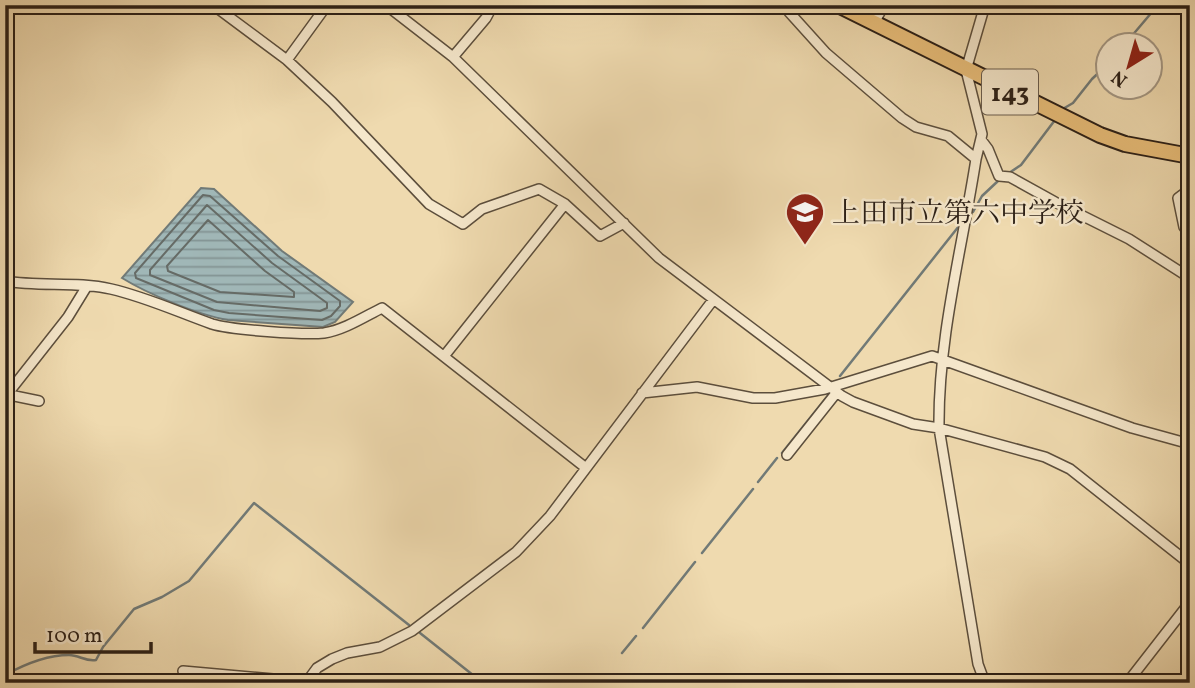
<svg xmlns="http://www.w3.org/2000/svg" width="1195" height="688" font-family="Vollkorn,'Noto Serif JP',serif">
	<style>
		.water { fill: url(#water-rules); stroke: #717a77; stroke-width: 2 }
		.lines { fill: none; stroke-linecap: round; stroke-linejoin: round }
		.shore { stroke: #666b66; stroke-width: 2 }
		.stream { stroke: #717a77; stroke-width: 2.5 }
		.minor-casing { stroke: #5c4e3c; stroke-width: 12 }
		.highway-casing { stroke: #2b1f16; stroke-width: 18 }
		.minor { stroke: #f5e7cb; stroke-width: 9 }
		.highway { stroke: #e8bd78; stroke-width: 14 }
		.labels { text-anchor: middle; stroke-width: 5; stroke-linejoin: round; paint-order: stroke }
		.shield { fill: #f5e7cb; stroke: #685b4c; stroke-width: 2 }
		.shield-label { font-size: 26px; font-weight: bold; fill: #2b1f16 }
		.poi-label { font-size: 28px; fill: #2b1f16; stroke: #f5e7cb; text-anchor: start }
	</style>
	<defs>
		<pattern id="water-rules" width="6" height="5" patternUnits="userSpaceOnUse" patternTransform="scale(1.75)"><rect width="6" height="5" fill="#a0b7b7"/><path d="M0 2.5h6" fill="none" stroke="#839494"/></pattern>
	</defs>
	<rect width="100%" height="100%" fill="#efdaaf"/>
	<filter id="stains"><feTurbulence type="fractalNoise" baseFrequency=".00286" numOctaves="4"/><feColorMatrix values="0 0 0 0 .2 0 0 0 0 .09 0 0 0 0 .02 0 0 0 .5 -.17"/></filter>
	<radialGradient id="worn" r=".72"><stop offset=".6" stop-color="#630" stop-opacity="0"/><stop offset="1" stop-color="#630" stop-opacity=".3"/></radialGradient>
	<path class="water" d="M201,188l13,1 68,62 71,51 -18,20 -12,5 -95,-7c-30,-5 -80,-26 -106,-42z"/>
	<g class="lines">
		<path class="shore" d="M203,195l7,1 68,60 62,45v5l-9,10 -9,4 -93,-7 -15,-3 -78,-32 -1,-5z
			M207,205l65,58 55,40v5l-7,3 -103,-9 -67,-27v-5z
			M208,220l57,51 29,21v5l-74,-5 -52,-21 -1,-5z"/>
		<path class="stream" d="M1125,44l33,-39
			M1061,110l12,-7 19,-24 16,-15
			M1006,175l15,-10 34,-45
			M973,212l9,-16 16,-15
			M840,376l119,-150
			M782,453l48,-60
			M758,482l19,-24
			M702,553l51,-64
			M643,628l52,-66
			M420,633l63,50
			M622,653l14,-17
			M5,675c20,-11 41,-20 64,-20 10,0 17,7 27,5l7,-13 31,-38 28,-12 27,-16 65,-78 155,122"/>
		<g class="minor-casing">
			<path id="minor" d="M213,5l74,55 45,42 97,102 34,20 19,-15 57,-20 26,15 35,32 24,-13
				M386,5l67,52 206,201 183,138 11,6 60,22 26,4 106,29 25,12 120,95
				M786,5l3,7 37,41 76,65 14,9 32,9 28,23
				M874,23l10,-18
				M453,57l33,-39 7,-13
				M287,60l40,-55
				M982,141l6,8 11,27 11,1 45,25 74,37 61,39
				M1190,189l-12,9 6,29 6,8
				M5,281c35,6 72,0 106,8 35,8 67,23 101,35 19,6 92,11 112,9 20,-3 40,-16 58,-25l204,160
				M445,355l120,-151
				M642,393l55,-6 56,11h22l50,-9 107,-33 200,72 58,16
				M5,394l34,7
				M5,397l63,-80 19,-31
				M787,455l50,-63
				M183,671l124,11
				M306,683l11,-15 15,-9 15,-6 33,-6 32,-16 104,-79 34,-36 163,-216
				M985,683l-7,-19 -39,-236c-1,-90 23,-179 37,-269l6,-25 -16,-64 19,-65
				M1127,683l63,-81"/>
		</g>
		<g class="highway-casing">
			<path id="highway" d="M838,5l262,130 25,9 65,12"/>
		</g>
		<use href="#minor" class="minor"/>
		<use href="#highway" class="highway"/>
	</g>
	<defs>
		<g id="school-pin" transform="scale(2.0125)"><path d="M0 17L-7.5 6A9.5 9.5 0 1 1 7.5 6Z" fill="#8f2418" stroke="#f5e7cb"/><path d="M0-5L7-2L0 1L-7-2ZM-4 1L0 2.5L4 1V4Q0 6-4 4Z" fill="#fff"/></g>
	</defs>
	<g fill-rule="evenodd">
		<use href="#school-pin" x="805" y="212"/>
	</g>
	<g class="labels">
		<rect class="shield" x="982" y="69.5" width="56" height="45" rx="5"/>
		<g class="shield-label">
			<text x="1010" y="101">143</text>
		</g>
		<g class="poi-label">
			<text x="832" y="222">上田市立第六中学校</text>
		</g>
	</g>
	<rect width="1195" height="688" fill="none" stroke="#efdaaf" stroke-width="28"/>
	<rect x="7" y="7" width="1181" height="674" fill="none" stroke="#2b1f16" stroke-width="3.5"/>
	<rect x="14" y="14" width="1167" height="660" fill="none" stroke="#2b1f16" stroke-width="2"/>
	<g transform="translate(1129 66) rotate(217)"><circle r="33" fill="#f5e7cb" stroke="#a49783" stroke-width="2"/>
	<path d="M0-5L12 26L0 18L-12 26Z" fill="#8f2418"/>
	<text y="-10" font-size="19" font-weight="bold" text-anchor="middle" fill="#2b1f16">N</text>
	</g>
	<path d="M35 642v10h116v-10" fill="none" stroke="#2b1f16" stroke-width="3.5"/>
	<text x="46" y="642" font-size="21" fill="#2b1f16" stroke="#f5e7cb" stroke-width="5" paint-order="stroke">100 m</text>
	<rect width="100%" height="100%" filter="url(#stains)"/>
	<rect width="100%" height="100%" fill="url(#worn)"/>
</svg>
